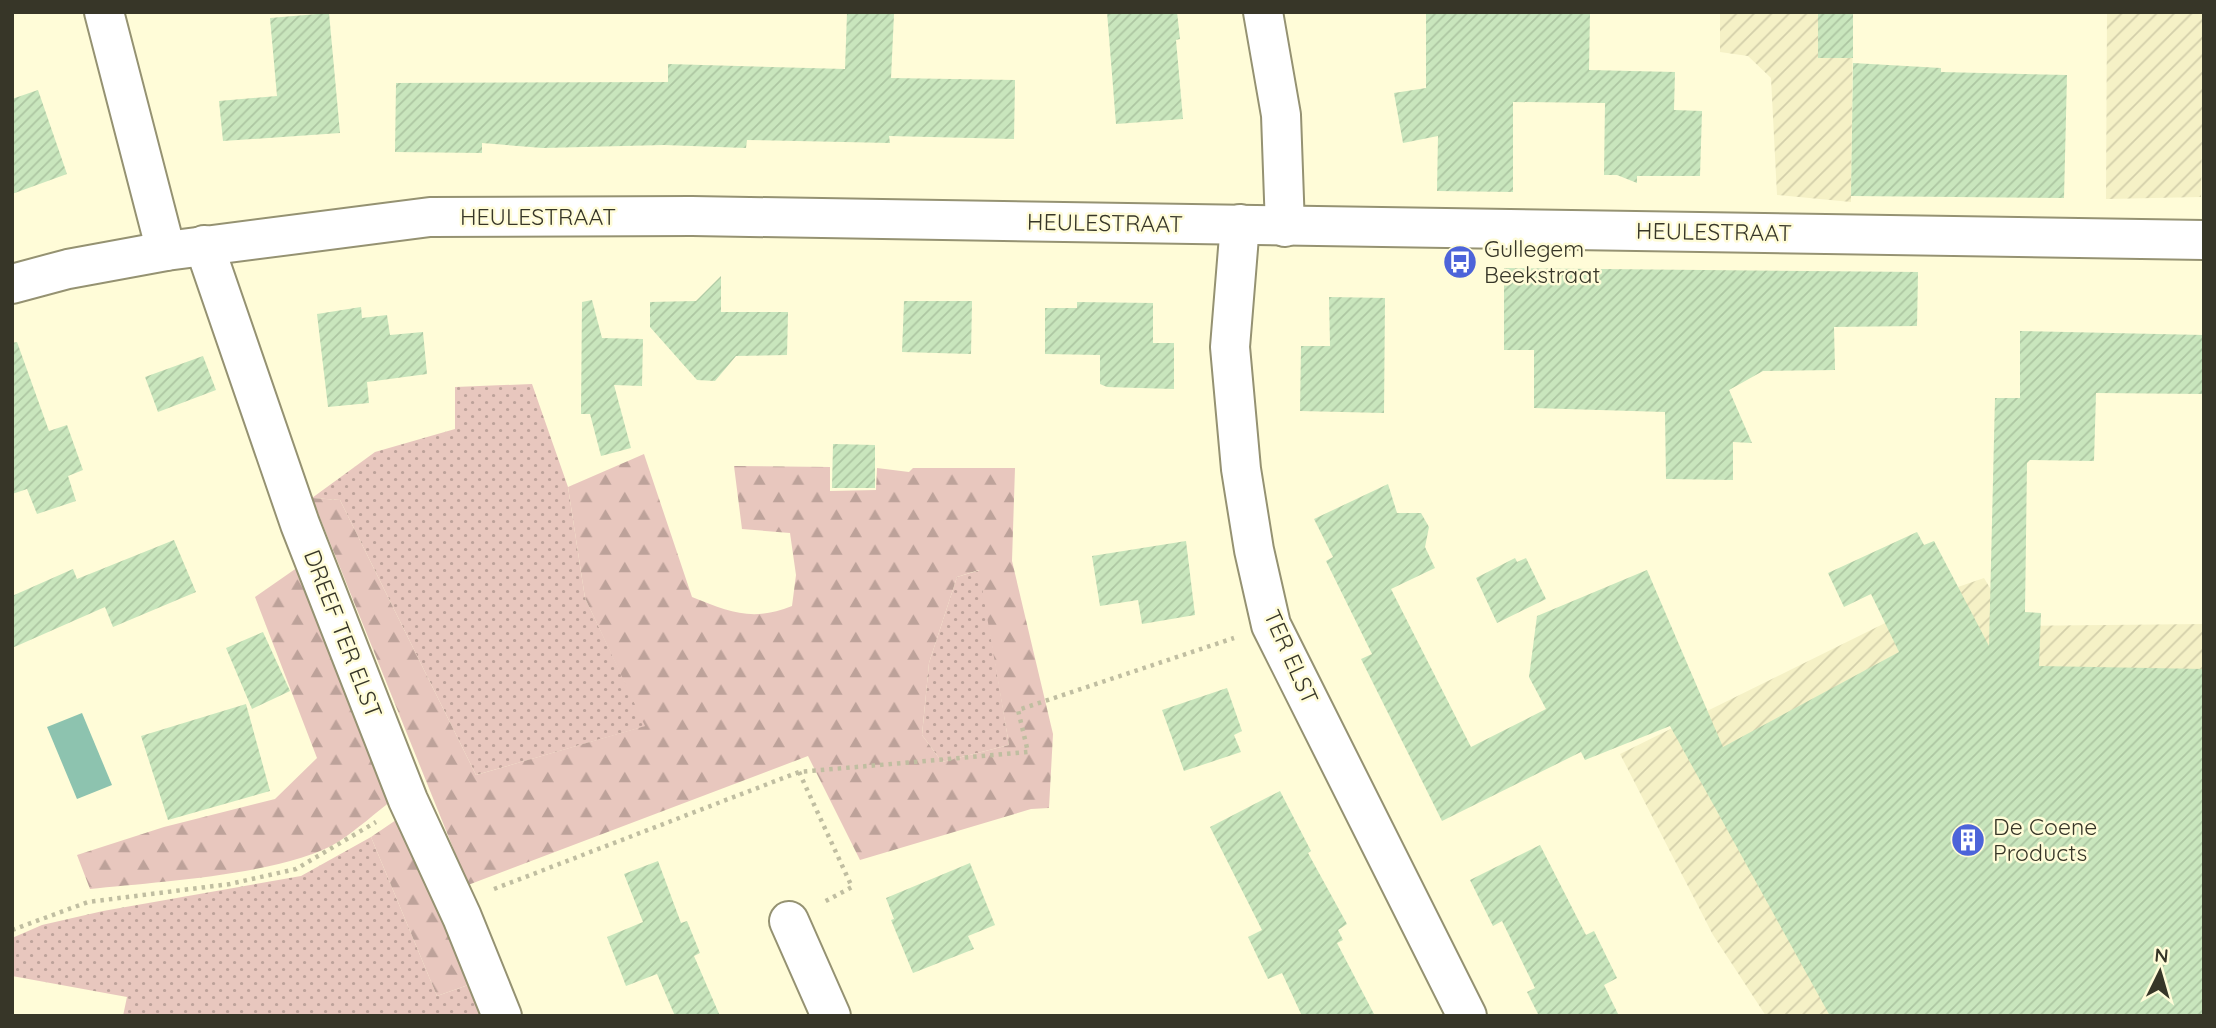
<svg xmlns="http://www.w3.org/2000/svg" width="2216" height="1028" font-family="Quicksand,sans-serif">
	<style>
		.industrial { fill: url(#industrial-furrows) }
		.grass { fill: url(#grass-dots) }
		.forest { fill: url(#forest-firs); fill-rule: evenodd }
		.water { fill: #8dc3af }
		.building { fill: url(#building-hatch) }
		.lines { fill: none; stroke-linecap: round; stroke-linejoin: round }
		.minor-casing { stroke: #959272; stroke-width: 42 }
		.tertiary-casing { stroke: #959272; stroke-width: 42 }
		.path { stroke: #c0bea1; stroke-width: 4.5; stroke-dasharray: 3.5 5; stroke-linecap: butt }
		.minor { stroke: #fff; stroke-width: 38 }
		.tertiary { stroke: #fff; stroke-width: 38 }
		.labels { text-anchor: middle; stroke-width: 5; stroke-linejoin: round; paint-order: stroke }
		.street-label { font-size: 23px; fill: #373628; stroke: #fffcd8 }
		.poi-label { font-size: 23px; fill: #373628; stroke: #fffcd8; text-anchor: start }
	</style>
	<defs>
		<pattern id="industrial-furrows" width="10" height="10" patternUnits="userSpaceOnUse" patternTransform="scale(1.75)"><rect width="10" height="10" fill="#f5f1c6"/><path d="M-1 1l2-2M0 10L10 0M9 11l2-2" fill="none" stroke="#d3cfaa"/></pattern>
		<pattern id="grass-dots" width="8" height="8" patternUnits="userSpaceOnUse" patternTransform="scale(1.75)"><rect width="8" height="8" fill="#e8c7be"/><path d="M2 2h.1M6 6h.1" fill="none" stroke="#bda29a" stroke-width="1.8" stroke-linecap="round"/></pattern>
		<pattern id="forest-firs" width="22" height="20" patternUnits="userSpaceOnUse" patternTransform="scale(1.75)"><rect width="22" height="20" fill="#e8c7be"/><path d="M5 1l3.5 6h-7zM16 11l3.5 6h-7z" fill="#bda29a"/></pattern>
		<pattern id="building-hatch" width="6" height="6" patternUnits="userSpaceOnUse" patternTransform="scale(1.75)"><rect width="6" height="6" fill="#c9e6bd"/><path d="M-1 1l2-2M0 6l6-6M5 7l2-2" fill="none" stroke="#adc6a2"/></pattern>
	</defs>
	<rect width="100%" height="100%" fill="#fffcd8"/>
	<path class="industrial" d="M1720,12h133l-2,190 -74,-7 -6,-117 -23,-22 -28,-4z
		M2107,12h97l-3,185 -95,2z
		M1984,578l29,48 191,-2v392h-438l-53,-81 -93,-181 338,-167z"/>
	<path class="grass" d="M532,384l36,103 17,111 61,128 -170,49 -136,-275 -28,-2 63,-46 80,-23v-42z
		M980,570l29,175 -67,17 -20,-27 7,-72 28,-86z
		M371,837l66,159 34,-12 13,32h-361l4,-19 -115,-21v-38l30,-13 61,-14 198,-35z"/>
	<path class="forest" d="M644,454l48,143c38,15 60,25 100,9l4,-31 -6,-42 -48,-4 -8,-63 96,1v24l46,-1 1,-22 32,4 4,-4h102l-3,93 41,173 -4,74 -18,1 -171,51 -52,-104 -340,129 -156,-387 28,2 136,275 169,-49 -60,-128 -17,-111zM979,570l30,175 -67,17 -20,-27 7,-72 28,-86z
		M301,565l93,234c-19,14 -36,30 -56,43 -53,33 -184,40 -248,47l-13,-34 87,-28 111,-28 42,-41 -62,-161z
		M399,818l72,166 -34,12 -66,-159z"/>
	<path class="water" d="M82,713l30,72 -35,14 -30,-72z"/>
	<path class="building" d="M1107,12h70l3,27 -4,1 7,79 -67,5z
		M1426,12h164l-1,58 86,2 -1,38 28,1 -2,65h-63v7l-20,-8h-13l1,-72 -92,-1v90l-76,-1 1,-55 -35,7 -9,-50 32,-5z
		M1818,12h35v46h-35z
		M329,13l11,120 -117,8 -4,-40 58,-5 -7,-78z
		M847,13l47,1 -3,64 124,2 -1,59 -125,-3 1,7 -143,-3 -1,8 -82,-3 -121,3 -61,-5v10l-87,-1 1,-69 272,-1v-18l177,5z
		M1853,63l88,5v4l126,3 -3,123 -213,-2z
		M38,90l29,84 -55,20v-95z
		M1504,268l414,4 -1,54 -83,1 1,43 -72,1 -34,19 23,53 -19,-1v38l-67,-1 -1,-67 -131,-4v-58h-30z
		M721,276v36h67l-1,43 -51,1 -21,25 -18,-1 -47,-53v-25l46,-1z
		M1329,297l56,1 -1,115 -84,-2 1,-65h29z
		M592,300l10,38 41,1 -1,47 -28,-1 17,63 -30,8 -11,-42h-9l1,-112z
		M904,301h68l-1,53 -69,-2z
		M1077,302l76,1v40h21v46l-67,-2 -7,-3v-29l-55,-1v-46h32z
		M361,307l1,11 25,-3 3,20 33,-3 4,42 -60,8 2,21 -41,4 -11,-93z
		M2020,331l184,4v59l-108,-1 -2,68 -64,-1 -3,3 -2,149 16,1 -2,53 165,3v347h-374l-160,-290 -85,34 -4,-8 -139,69 -81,-162 11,-5 -46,-93 7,-4 -19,-38 74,-35 9,29h24l8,14 -4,20 10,21 -44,21 80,158 75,-38 -17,-32 8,-61 110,-46 76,177 176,-95 -28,-58 -27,13 -16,-34 89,-41 7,13 10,-4 55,105 6,-248h25z
		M17,342l32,89 18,-6 16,45 -15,6 8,25 -39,13 -10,-25 -15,5v-151z
		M203,356l13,34 -58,22 -13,-35z
		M833,444l42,1v43h-43z
		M174,540l22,52 -83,35 -8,-20 -93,41v-52l61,-27 4,10z
		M1186,541l9,74 -53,9 -4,-24 -38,6 -8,-50z
		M1515,558l2,4 9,-4 20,41 -49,24 -21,-45z
		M263,632l27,59 -38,18 -26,-61z
		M1227,688l15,43 -8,4 7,17 -57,19 -22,-61z
		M246,704l24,87 -102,29 -27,-84z
		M1280,791l31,60 -3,2 39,71 -9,6 5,10 -6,3 38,73h-73l-20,-43 -14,6 -20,-42 14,-7 -52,-103z
		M1540,845l46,90 8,-4 23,47 -13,7 15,31h-80l-12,-24 8,-4 -33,-67 -9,5 -23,-46z
		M658,861l23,62 6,-2 13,32 -6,3 26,60h-45l-18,-42 -31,12 -19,-49 36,-15 -19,-48z
		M970,863l25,62 -27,11 6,13 -61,24 -22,-53 3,-1 -8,-21z"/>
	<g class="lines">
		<g class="minor-casing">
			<path id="minor" d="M104,12l62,239
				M1263,12l18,103 4,112
				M1240,224l-10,123 11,122 13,81 17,75 196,391
				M204,245l96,279 108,276 54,117 40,99
				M789,921l42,95"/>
		</g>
		<g class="tertiary-casing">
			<path id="tertiary" d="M12,284l56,-15 98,-18 264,-34 262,-1 1512,24"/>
		</g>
		<path class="path" d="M799,772l53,115 -30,16
			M494,889l305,-117 229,-20 -10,-42 216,-72
			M12,930l76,-28 142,-18 66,-15 80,-47"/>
		<use href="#minor" class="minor"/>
		<use href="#tertiary" class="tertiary"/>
	</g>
	<defs>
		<g id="bus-disc" transform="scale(1.75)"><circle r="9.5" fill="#4d64d9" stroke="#fffcd8"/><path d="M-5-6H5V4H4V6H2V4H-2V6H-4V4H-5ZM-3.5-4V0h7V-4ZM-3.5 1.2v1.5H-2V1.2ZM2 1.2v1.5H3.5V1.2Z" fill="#fff"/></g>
		<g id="building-disc" transform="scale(1.75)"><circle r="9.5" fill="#4d64d9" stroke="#fffcd8"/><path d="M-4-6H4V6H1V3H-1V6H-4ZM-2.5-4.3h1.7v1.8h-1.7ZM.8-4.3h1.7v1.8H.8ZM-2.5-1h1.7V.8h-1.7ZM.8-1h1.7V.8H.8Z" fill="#fff"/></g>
	</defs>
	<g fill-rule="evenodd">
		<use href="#bus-disc" x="1460" y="262"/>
		<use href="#building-disc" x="1968" y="840"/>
	</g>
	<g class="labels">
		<g class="street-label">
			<text x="538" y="225">HEULESTRAAT</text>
			<text transform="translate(1105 223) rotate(1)" y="8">HEULESTRAAT</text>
			<text transform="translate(1714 232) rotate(1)" y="8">HEULESTRAAT</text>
			<text transform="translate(343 634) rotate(69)" y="8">DREEF TER ELST</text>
			<text transform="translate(1291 657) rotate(66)" y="8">TER ELST</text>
		</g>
		<g class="poi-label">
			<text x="1484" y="257">Gullegem<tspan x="1484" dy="26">Beekstraat</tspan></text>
			<text x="1993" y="835">De Coene<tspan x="1993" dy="26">Products</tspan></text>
		</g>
	</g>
	<rect width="2216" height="1028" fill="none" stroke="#373628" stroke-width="28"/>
	<g transform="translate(2160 972) rotate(5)" stroke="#fffcd8" stroke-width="5" paint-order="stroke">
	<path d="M0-5L12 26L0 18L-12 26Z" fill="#373628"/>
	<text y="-10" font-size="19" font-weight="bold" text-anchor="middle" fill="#373628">N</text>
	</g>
</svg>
